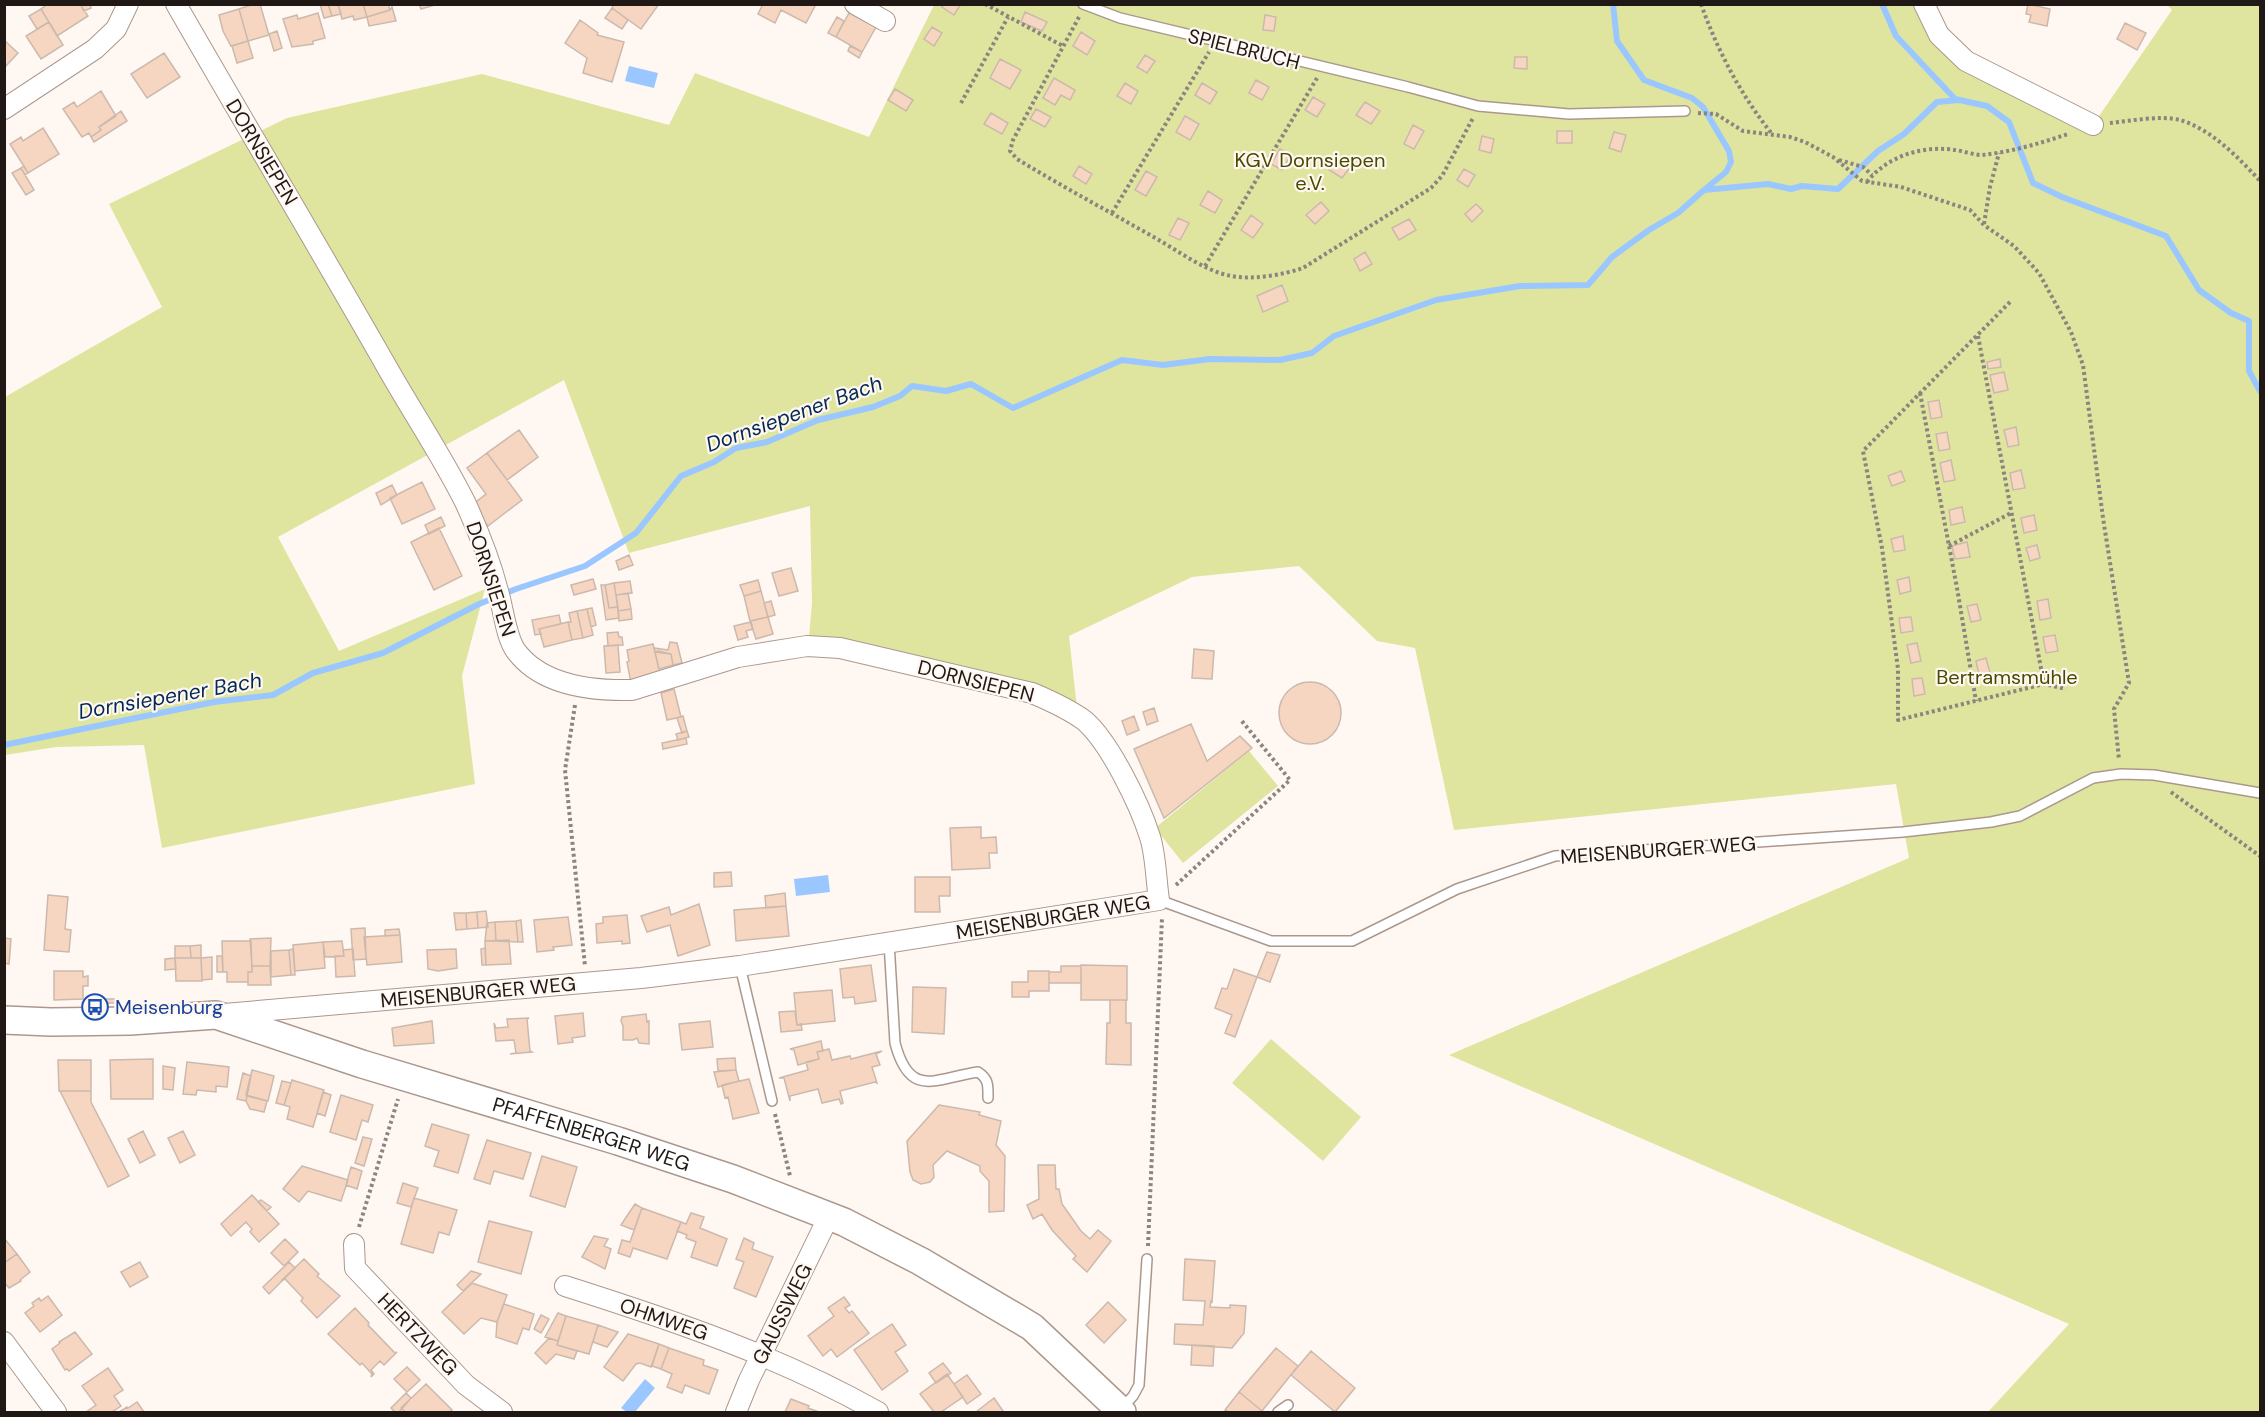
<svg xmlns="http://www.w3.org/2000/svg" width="2265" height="1417" font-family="'DM Sans',sans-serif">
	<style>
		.green { fill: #dfe59f }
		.water { fill: #9ac7ff }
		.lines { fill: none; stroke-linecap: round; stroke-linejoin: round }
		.stream { stroke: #9ac7ff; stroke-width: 6 }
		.building { fill: #f7d6c1; stroke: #ccb9ad; stroke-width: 1.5 }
		.service-casing { stroke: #ab988d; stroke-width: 12 }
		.minor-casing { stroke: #ab988d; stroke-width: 22 }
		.secondary-casing { stroke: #ab988d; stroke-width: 30 }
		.path { stroke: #8b847f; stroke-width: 4; stroke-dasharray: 3 3; stroke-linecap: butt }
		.service { stroke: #fff; stroke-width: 9 }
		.minor { stroke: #fff; stroke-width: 20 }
		.secondary { stroke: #fff; stroke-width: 27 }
		.labels { text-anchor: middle; stroke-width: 4.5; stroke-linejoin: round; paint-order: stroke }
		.street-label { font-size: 20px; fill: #1f1814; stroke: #fff7f2 }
		.park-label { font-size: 20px; fill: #484a00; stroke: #fff7f2 }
		.transit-label { font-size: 20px; fill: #164399; stroke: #fff7f2; text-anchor: start }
		.water-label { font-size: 21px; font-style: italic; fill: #022953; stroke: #fff7f2 }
	</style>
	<rect width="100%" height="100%" fill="#fff7f2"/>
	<path class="green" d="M1917,4l19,42 161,73 75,-109 -5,-5h93v1407h-272l81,-88 -620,-269 460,-197 -13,-74 -442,46 -39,-182 -38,-7 -78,-75 -107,11 -123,59 8,72 -268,-71 3,-34 -2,-97 -181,47 -65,-173 -286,157 61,114 146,-62 -23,87 13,108 -313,64 -18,-103 -88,2 -51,8v-358l157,-90 -53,-103 178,-86 195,-44 187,51 26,-52 174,64 65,-132z
		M1249,751l29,35 -95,77 -28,-35z
		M1271,1039l90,78 -38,44 -91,-78z"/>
	<path class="water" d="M629,66l29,7 -4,15 -29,-7z
		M828,875l2,17 -34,4 -2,-17z
		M645,1379l10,9 -20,24h-8l-6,-4z"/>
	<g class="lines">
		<path class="stream" d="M1613,4l4,37 27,39 48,18 11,9 26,44 2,11 -5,10 -22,18
			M1882,4l14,32 59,63 32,7 22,16 24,61 29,14 104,39 33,54 32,23 18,8v50l11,20
			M4,745l210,-43 59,-7 40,-22 70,-20 96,-49 37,-15 69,-23 51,-33 45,-57 33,-14 22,-14 31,-6 51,-22 55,-13 27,-11 12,-10 34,5 25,-7 42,24 109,-48 41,5 47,-6 70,1 32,-7 22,-17 102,-36 84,-14 68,-1 24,-28 37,-27 29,-17 26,-23 64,-6 23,5 11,-3 36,3 40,-38 26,-17 33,-32 22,-2"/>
	</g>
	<path class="building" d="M48,4h32l8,12 -31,20 -16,-27z
		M80,4h10l1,4 -7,3z
		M254,4h6l9,31 -21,6 -9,-32z
		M320,4h8l4,12 -8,2z
		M328,4h10l3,10 -9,2z
		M338,4h25l4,13 -13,3 -1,-4 -11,3z
		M363,4h25l2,6 -23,7z
		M419,4h19l-17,5z
		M614,4h45l-18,25 -29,-21z
		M763,4h53l-10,19 -25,-13 -6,13 -17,-9z
		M944,4h17l-7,11 -12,-8z
		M2028,4l22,5 -3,17 -18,-4 2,-7 -5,-1z
		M392,7l4,14 -27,5 -2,-9 23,-7z
		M612,8l16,12 -6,9 -17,-11z
		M41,9l8,13 -12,7 -8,-13z
		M239,9l9,32 -17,5 -8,-15 -4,-16z
		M1025,12l22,10 -5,9 -21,-9z
		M318,13l7,25 -12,3v3l-21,3 -9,-28 14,-4 1,4z
		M849,13l27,14 -14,25 -26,-15z
		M1265,15l11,2 -2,14 -11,-1z
		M837,17l7,4 -8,16 -8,-4z
		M580,20l18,13 -1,2 27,7 -12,40 -29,-9 4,-15 -22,-15z
		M49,22l14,23 -22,14 -15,-23z
		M2125,23l21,10 -9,17 -20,-11z
		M932,27l10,6 -8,13 -10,-7z
		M277,31l5,17 -8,3 -5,-17z
		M1081,32l14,9 -8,14 -14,-9z
		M4,40l14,13 -14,15z
		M248,41l5,17 -16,5 -5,-17z
		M850,46l12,6 -3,6 -11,-7z
		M164,53l16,24 -33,21 -16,-24z
		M1145,55l10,6 -8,12 -10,-6z
		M1515,57h12v12l-13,-1z
		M1000,59l21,11 -11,19 -20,-11z
		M1054,78l21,12 -5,10 -9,-5 -6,10 -12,-7z
		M1256,80l13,7 -7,13 -13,-7z
		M1125,83l13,8 -7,13 -14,-8z
		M1202,83l15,9 -7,12 -15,-9z
		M895,89l18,11 -7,11 -18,-11z
		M101,91l15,25 -17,11 2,3 -10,7 -2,-4 -7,4 -19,-28 11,-7 3,5z
		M1313,97l12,7 -8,13 -12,-7z
		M1365,102l15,9 -9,13 -15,-9z
		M1036,109l15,8 -6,10 -15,-8z
		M121,111l6,10 -33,21 -3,-5 10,-7 -2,-3z
		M991,113l17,10 -6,11 -18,-10z
		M1185,116l14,8 -9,16 -14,-8z
		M1413,125l11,6 -10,18 -10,-5z
		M43,128l16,26 -31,19 -18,-29 11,-7 2,4z
		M1557,131h15v12h-15z
		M1614,132l12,3 -5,17 -12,-4z
		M1482,136l12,3 -3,14 -12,-3z
		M1280,149l11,6 -9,15 -11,-6z
		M1336,156l15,10 -9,12 -14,-9z
		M24,166l4,7 -3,2 -4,-7z
		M1079,166l13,8 -6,10 -13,-8z
		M21,168l13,22 -8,5 -14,-22z
		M1464,169l11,6 -7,12 -11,-7z
		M1146,171l11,6 -11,19 -11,-6z
		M1208,191l14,9 -7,13 -15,-8z
		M1321,202l8,9 -14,13 -9,-9z
		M1476,204l7,7 -11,11 -7,-8z
		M1251,215l12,9 -10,14 -12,-8z
		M1178,218l11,5 -9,17 -11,-5z
		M1409,219l7,11 -17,10 -7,-12z
		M1365,252l7,12 -12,7 -6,-12z
		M1282,285l6,16 -25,11 -6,-16z
		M2000,359l1,8 -13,2 -1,-7z
		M2004,372l4,18 -14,3 -4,-18z
		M1939,400l3,17 -11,2 -3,-17z
		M2016,427l3,18 -11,2 -4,-17z
		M519,430l19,27 -31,23 -20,-27z
		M1947,432l3,17 -11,2 -3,-17z
		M487,453l35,47 -34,26 -16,-21 14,-11 -19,-26z
		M1951,460l4,20 -11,2 -4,-19z
		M2021,470l4,18 -12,2 -3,-17z
		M1901,471l4,10 -13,5 -4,-10z
		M422,482l13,27 -33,15 -12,-26z
		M392,485l5,10 -16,10 -5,-12z
		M1962,507l3,15 -14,3 -2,-15z
		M2034,515l3,15 -13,3 -3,-15z
		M441,517l4,9 -16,8 -4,-9z
		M439,528l23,48 -28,14 -23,-48z
		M1903,536l2,14 -11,2 -3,-13z
		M1967,542l3,15 -15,2 -3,-13z
		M2037,545l3,13 -10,3 -4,-13z
		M629,555l4,10 -14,5 -3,-9z
		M791,568l7,23 -19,5 -7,-23z
		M1909,577l2,14 -11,3 -3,-14z
		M593,579l3,10 -22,6 -3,-10z
		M758,580l3,11 -17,5 -4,-11z
		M630,581l2,12 -16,2 -2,-12z
		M614,583l4,24 -9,1 -4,-23z
		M601,585h4l4,23 9,-1 1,11 -13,2z
		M761,591l7,26 -18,4 -6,-25z
		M628,593l3,16 -13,2 -2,-16z
		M2048,599l3,19 -11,2 -3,-19z
		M771,601l4,14 -7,2 -4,-14z
		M1977,604l4,16 -10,2 -4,-16z
		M592,608l4,17 -5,2 -4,-18z
		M587,609l6,26 -10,3 -6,-27z
		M631,609l1,10 -13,2 -1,-10z
		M577,611l6,27 -11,2 -4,-18h3l-2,-9z
		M559,615l2,9 -22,5 2,5 -6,1 -3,-15z
		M768,617l5,17 -17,5 -6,-18z
		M1911,617l2,14 -12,2 -2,-15z
		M568,622l4,18 -28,7 -5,-18z
		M751,622l2,7 -7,2 2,6 -10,3 -4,-14z
		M618,632l1,5h3l1,8 -15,1 -1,-13z
		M2055,635l3,16 -12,2 -3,-16z
		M670,642l7,1 5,20 -9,2 -2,-11 -16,-2 -1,-4 14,2z
		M1917,643l4,18 -10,2 -4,-18z
		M653,644l7,30 -29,9 -4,-21 2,-1 -2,-11z
		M618,645l2,27 -14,1 -2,-27z
		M1194,649l20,2 -2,28 -20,-1z
		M658,651l13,3 2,11 -14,4 -4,-17z
		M1986,658l4,15 -11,2 -3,-14z
		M1922,678l3,16 -11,2 -2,-17z
		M1279 713a31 31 0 1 1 62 0a31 31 0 1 1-62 0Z
		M674,689l7,28 -14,3 -6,-27z
		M1154,708l4,13 -11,4 -4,-13z
		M683,716l4,15 -5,2 -5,-15z
		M1134,716l5,14 -12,5 -5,-14z
		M1191,724l16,37 33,-25 12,12 -88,70 -30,-69z
		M687,731l2,6 -11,3 -2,-6z
		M686,738l1,6 -24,5 -1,-6z
		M981,827v11l15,-1 1,16h-8l1,15 -38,2 -2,-42z
		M731,872l1,14 -18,1v-14z
		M915,877h35v19h-11l1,16h-25z
		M785,893l1,13 -20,2 -1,-12z
		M48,895l20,2 -3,32 6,1 -2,22 -25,-2z
		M699,904l11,41 -32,11 -8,-31 -23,7 -6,-16 28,-9 2,8z
		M786,906l3,30 -53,5 -2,-31z
		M486,911l2,16 -10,1 -1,-16z
		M477,912l1,16 -11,1 -1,-16z
		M454,913h12l1,16 -11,1z
		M627,915l3,28 -8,1v-3l-25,2 -1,-19 7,-1v-6z
		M568,917l4,28 -19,2 1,3 -17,2 -3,-32z
		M521,920l2,22h-5l-2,-21z
		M516,921l2,21 -22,-1 -1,-19z
		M495,922l1,19h-11l2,-18z
		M365,928l1,31 -13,1 -2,-31z
		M399,929l1,6 -15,1v-6z
		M400,935l2,27 -35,3 -3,-28z
		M4,938l7,1 -2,25 -5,-1z
		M271,938l-1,28h-18l-2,-27z
		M509,940l2,24 -25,1 -1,-24z
		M222,941h29l1,31h-4v10h-21v-10h-4z
		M342,941l2,15 -19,1 -2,-15z
		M323,942l2,26 -30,3 -2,-26z
		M201,945v13h-10l-1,-12z
		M175,946h15l1,12h-16z
		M485,948l1,17h-4l-1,-16z
		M293,949l2,26h-4l-2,-25z
		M353,949l2,27 -19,1 -1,-21h9l-1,-6z
		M456,949l1,19 -19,3 -10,-2 -1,-19z
		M289,950l2,25 -20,2v-26z
		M1267,952l13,3 -10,27 -13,-5 -22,60 -10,-4 7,-18 -17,-7 7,-20 5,1 7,-20 23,8z
		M217,956h5l1,16h-6z
		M212,957v22l-10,1 -1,-22z
		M175,958h26l1,23h-26z
		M175,958l1,11 -11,1v-11z
		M871,965l5,36 -21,3 -1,-7 -11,1 -3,-29z
		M1081,965l46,1v34h-46z
		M252,966h18l1,19h-23v-13h4z
		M1061,966h20v17h-32v-11h12z
		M54,971h29v6l5,-1v10h-5v13l-29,1z
		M1028,971h21v20h-20v6h-17v-15h16z
		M913,987l33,1 -2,46 -32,-2z
		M832,990l3,31 -38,4 -3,-32z
		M106,999h12l1,4h-13z
		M1110,1000h16v23h5v42l-25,-1 1,-41h3z
		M795,1011l2,14 4,-1 1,6 -21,2 -2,-20z
		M583,1013l2,23 -13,2 1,4 -15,2 -3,-28z
		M646,1014l1,8 2,-1v23l-10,-1 -2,-5 -4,2h-10v-14l-2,-5 1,-4z
		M529,1018l-2,1 3,32 2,1 -22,2 6,-1 -2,-13 -18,1 -2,-18 2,5 12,-1 -1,-8z
		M432,1021l2,22 -40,3 -2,-18z
		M710,1021l3,26 -31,3 -3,-26z
		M821,1041l2,10 -6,1 2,7 -21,6 -4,-15 -4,-1z
		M829,1049l3,11 18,-4 1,3 31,-8 -6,3 4,11 -8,2 5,16 -2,-1 -35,9 3,12 -2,1 -2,-5 -17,4 -4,-14 -28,7v5l-6,-23h-5l29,-8 -2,-8 13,-3 -2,-7z
		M735,1058l1,12 -18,1 -1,-12z
		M153,1059v40h-42l-1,-39z
		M58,1060h33v31h-32z
		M187,1062l42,5 -2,20 -11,-1v6l-19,-2 -1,5 -13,-1z
		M163,1066l12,2 -2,22 -10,-1z
		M252,1070l22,6 -6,25 -22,-6z
		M736,1070l3,11 -21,6 -4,-15z
		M243,1073l8,3 -5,25 -9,-2z
		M749,1079l10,34 -26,6 -5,-22 -3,1 -3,-13z
		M292,1080l32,10 -11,37 -26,-8 3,-12 -6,-2z
		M282,1081l9,2 -7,22 -8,-2z
		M60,1091h31v11l38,74 -21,11z
		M323,1092l8,3 -6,21 -8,-3z
		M341,1095l32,10 -5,17 -6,-2 -6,20 -26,-8z
		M247,1096l20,5 -3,11 -14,-3 -4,-8z
		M939,1105l41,7 -1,3 22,6 -5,24 9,11 -1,55 -15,1v-31l-9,-10v-5l-33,-15 -14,14 1,12 -4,5 -9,2 -8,-4 -3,-8 -3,-31z
		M432,1124l37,11 -11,38 -24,-7 5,-15 -14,-5z
		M143,1131l12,24 -15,8 -12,-24z
		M183,1131l12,24 -15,8 -12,-25z
		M363,1137l9,2 -8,27 -9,-3z
		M487,1140l44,13 -8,26 -29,-8 -4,13 -16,-5z
		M542,1156l35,11 -12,40 -35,-11z
		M1038,1165h17l1,24h3l3,15 19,27 9,8 8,-9 13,11 -24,31 -14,-13 3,-3 -24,-26 -10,-16 -9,5 -6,-14 12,-6z
		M302,1166l46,14 -7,21 -33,-10 -9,11 -16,-13z
		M351,1167l11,4 -5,18 -11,-4z
		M403,1183l15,5 -7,19 -14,-4z
		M252,1195l27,29 -20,18 -9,-10 2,-3 -6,-7 -15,14 -10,-12z
		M414,1198l43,12 -8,25 -10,-3 -6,21 -32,-9z
		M261,1200l10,7 -4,4 -9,-9z
		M635,1204l7,4 -8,22 -13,-5z
		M642,1208l39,14 -14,37 -34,-11 -3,9 -12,-4 4,-13 8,2z
		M691,1213l13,4 -4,11 27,11 -10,27 -26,-9 5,-15 -10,-4 1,-3 -10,-4 4,-9 5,2z
		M489,1221l43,11 -11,42 -43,-12z
		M594,1236l14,3 -4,7 7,3 -6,20 -23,-12z
		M4,1238l13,16 -13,9z
		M744,1238l10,5 -2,6 21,8 -17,40 -22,-9 10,-26 -8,-3z
		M285,1239l13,13 -14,14 -13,-13z
		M17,1254l13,18 -10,8 1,1 -12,7 -5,-6v-19z
		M304,1259l15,15 -2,2 23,20 -23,22 -16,-17 2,-3 -18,-19 -4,2z
		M1185,1259l30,2 -3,41 -1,-1 -1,6 20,1v-3l16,1 -2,27 -12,15 -58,-4 1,-20 28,1 2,-24 -22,-1z
		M140,1262l8,15 -18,10 -9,-15z
		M289,1262l6,6 -26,26 -6,-7z
		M471,1271l10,3 -18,17 -6,-6z
		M472,1283l35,12 -10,27 -16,-4 -17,16 -22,-22z
		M48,1296l14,19 -22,17 -15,-19 9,-7 -2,-3 7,-5 2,3z
		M844,1297l6,8 -5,3 4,5 3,-2 17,22 -32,24 -6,-8 -8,7 -15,-20 26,-20 -6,-8z
		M1108,1302l18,18 -22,23 -18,-18z
		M504,1304l30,10 -5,16 -6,-2 -6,16 -21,-7 1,-15z
		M355,1308l14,15 -1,2 27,28 2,-1 -13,13 -4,-4 -9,9 3,4 -3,3 1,-3 -10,-11 -2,2 -32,-31z
		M558,1313l8,3 -8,25 -13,-4z
		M541,1315l8,4 -8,14 -7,-4z
		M566,1316l32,9 -9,29 -32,-9z
		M892,1324l14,21 -11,7 13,19 -26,19 -28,-40z
		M598,1325l20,7 -11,15 -14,-5z
		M75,1332l17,22 -23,17 -2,-2 -2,1 -13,-21 8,-6 -1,-1z
		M628,1334l31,10 -8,23 -11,-4 -4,1 -13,17 -19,-14z
		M549,1338l9,3 -1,4 20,6 -3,8 -18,-5 -10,10 -11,-11z
		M659,1344l10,4 -8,21 -9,-3z
		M1192,1345l22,1 -1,20 -22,-1z
		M669,1348l35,12 -1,5 15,5 -9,24 -24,-9 -3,8 -15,-6 5,-13 -11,-5z
		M1276,1348l22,18 -36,45 -23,-19z
		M1311,1351l44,37 -20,24 -44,-37z
		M943,1363l8,10 -15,10 -7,-10z
		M407,1367l13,13 -13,12 -13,-13z
		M108,1368l15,22 -9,6 7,10 -9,6h-26l10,-7 -14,-19z
		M947,1374l16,23 -22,15h-7l-14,-18z
		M967,1375l14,19 -14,10 -13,-20z
		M426,1384l26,26 -3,2h-44l-4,-4z
		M1239,1392l23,19 -1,1h-32l-4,-2z
		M406,1393l5,5 -12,14h-4l-4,-4z
		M994,1398l9,13 -2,1h-25z
		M791,1399l18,7 -1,2 11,4h-34z
		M137,1402l7,10h-25l8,-5 1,1z"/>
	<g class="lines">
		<g class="service-casing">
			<path id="service" d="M1083,4l37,14 288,69 70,19 91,8 116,-3
				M1159,900l112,41h81l105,-52 98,-33 348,-24 88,-10 29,-6 73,-38 28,-4 33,1 106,18
				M889,942l6,101c15,57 41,35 83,29 11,7 10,14 10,26
				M740,966l32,135
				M1121,1409l12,-13 6,-11 8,-126
				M1278,1412l10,-7"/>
		</g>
		<g class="minor-casing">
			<path id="minor" d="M176,4c70,122 142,242 212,365 25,44 54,87 77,133 13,28 25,58 33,89 5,16 8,47 18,60 26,35 77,40 116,39l106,-33 69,-11 33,2 192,45c19,8 37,16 53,28 25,22 55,84 65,116 6,19 6,43 9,63l-419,66 -99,12 -417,36
				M855,4l30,17
				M1924,4l15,31 27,26 127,64
				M4,109l91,-60 21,-20 12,-25
				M354,1244l1,24 111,117 36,27
				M565,1286c107,34 214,70 313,126
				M4,1342l52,70
				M736,1412l13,-32 80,-164"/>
		</g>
		<g class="secondary-casing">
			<g id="secondary">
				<path id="s1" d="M4,1020l47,2 79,-1 86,-6 146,49 256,77 115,38 111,43 76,39 97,57 15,9 90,85"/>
			</g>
		</g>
		<path class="path" d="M985,4l78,42
			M1701,4c17,48 40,91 71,130
			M1079,17l-66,123 -3,11 7,8c46,28 93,53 140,80 23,13 48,32 74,37 22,4 51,-1 72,-8l128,-80 11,-12 31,-58
			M961,103l47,-86
			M1698,113l18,1 27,17 47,6 15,5 28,15 29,24 39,6 69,23 14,15 30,21 25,27 32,59 12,33 20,153 26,165 -15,26 5,51
			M2110,123c20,-2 51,-8 70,-3 31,9 59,38 80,61
			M1839,160l24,7 9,8
			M1867,182c20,-26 56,-37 88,-32 9,1 18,5 27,5 29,-3 59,-12 86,-21
			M1112,213l97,-161
			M1984,224l6,-37 9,-34
			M1205,266l112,-188
			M2010,302l-147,149 19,97 16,121v51l146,-36 22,5
			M1978,336l66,348
			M1920,393l37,195 19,113
			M1949,546l62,-33
			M575,705l-10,65 20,196
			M2171,792l89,64
			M1176,885l114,-105 -49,-60
			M775,1114l15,62
			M359,1227l39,-128
			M1148,1246l14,-328"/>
		<use href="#service" class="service"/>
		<use href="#minor" class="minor"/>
		<use href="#secondary" class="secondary"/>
	</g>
	<defs>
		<g id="bus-ring" transform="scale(1.35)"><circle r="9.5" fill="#fff7f2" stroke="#1a4fb4" stroke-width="1.5"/><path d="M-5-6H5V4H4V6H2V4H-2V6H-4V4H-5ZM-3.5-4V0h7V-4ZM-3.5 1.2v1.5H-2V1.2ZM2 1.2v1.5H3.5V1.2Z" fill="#1a4fb4"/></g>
	</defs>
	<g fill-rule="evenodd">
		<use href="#bus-ring" x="95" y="1007"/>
	</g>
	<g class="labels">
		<g class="street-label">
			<text transform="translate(1244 49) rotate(14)" y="7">SPIELBRUCH</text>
			<text transform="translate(262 152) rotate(59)" y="7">DORNSIEPEN</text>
			<text transform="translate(491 579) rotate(72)" y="7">DORNSIEPEN</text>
			<text transform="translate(976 681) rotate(14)" y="7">DORNSIEPEN</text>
			<text transform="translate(1658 850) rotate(-4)" y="7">MEISENBURGER WEG</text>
			<text transform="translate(1053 917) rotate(-9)" y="7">MEISENBURGER WEG</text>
			<text transform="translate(478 992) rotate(-5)" y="7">MEISENBURGER WEG</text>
			<text dy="7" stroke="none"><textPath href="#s1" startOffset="606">PFAFFENBERGER WEG</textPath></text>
			<text transform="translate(782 1314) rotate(-64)" y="7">GAUSSWEG</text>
			<text transform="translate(664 1319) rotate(19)" y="7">OHMWEG</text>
			<text transform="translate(418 1334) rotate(46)" y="7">HERTZWEG</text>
		</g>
		<g class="park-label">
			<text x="1310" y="167">KGV Dornsiepen<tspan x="1310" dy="23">e.V.</tspan></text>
			<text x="2007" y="684">Bertramsmühle</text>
		</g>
		<g class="transit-label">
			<text x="115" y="1014">Meisenburg</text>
		</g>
		<g class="water-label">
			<text transform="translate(794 414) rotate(-20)" y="7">Dornsiepener Bach</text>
			<text transform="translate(170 696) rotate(-10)" y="7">Dornsiepener Bach</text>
		</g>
	</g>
	<rect width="2265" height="1417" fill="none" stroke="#1f1814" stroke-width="12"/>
</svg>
